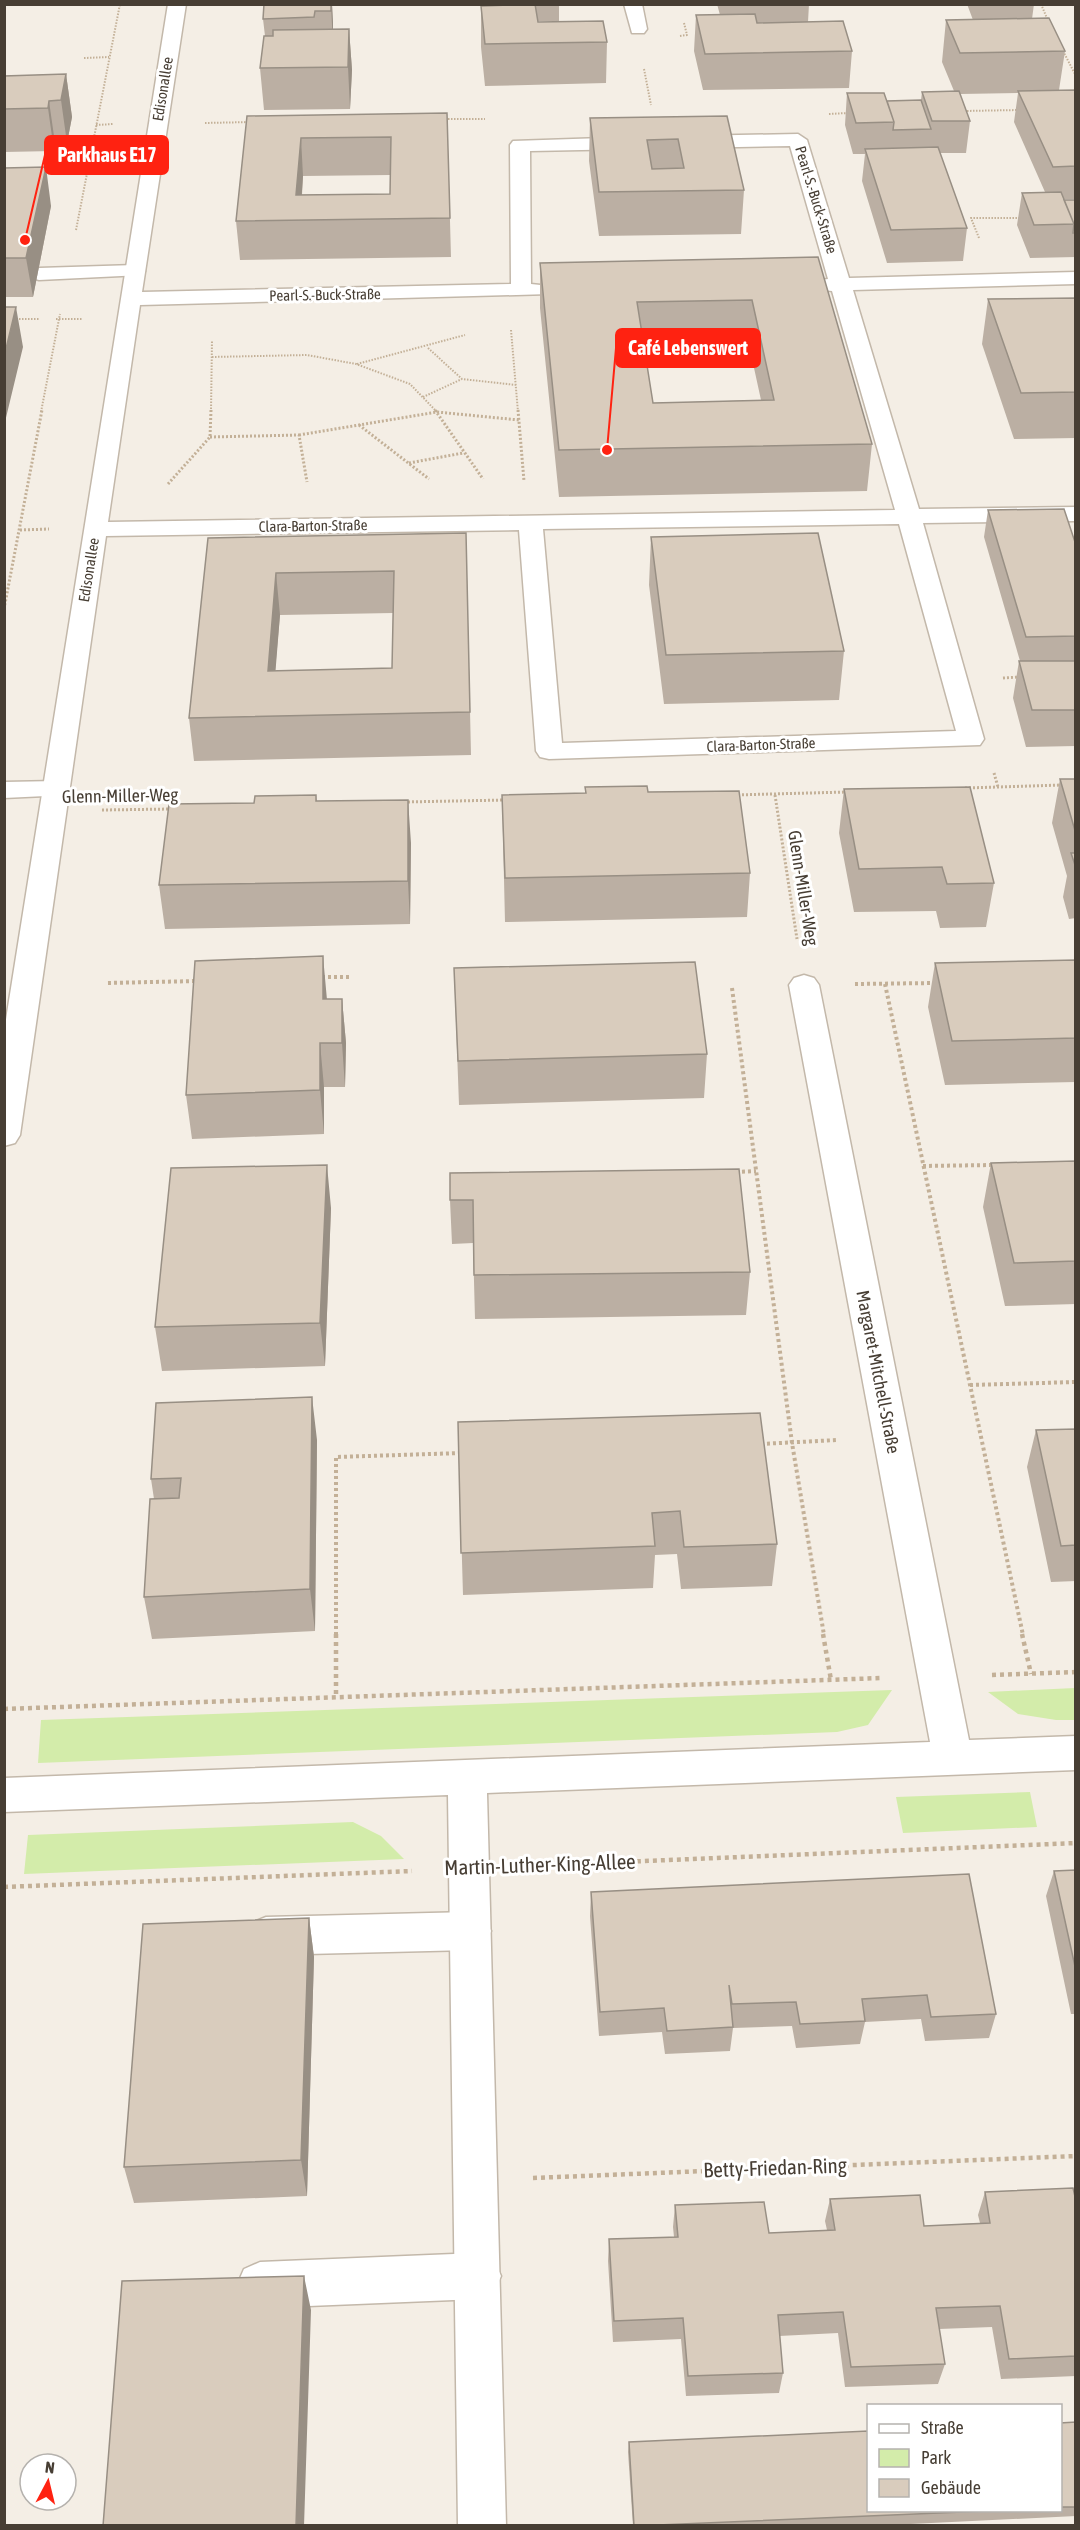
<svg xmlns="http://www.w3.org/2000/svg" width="1080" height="2530" font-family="'Asap Condensed',sans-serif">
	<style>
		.green { fill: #d3ecaa }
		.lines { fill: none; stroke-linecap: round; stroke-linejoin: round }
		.lane-casing { stroke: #c3b8aa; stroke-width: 3 }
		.street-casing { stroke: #c3b8aa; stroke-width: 3 }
		.path-far3 { stroke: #c3b097; stroke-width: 2; stroke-dasharray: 1.5 1.5; stroke-linecap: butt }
		.path-far2 { stroke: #c3b097; stroke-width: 3; stroke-dasharray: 2 2; stroke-linecap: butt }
		.path-far1 { stroke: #c3b097; stroke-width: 4; stroke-dasharray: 3 3; stroke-linecap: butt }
		.path { stroke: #c3b097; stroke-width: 4.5; stroke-dasharray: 4 4; stroke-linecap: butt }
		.lane { fill: #fff; fill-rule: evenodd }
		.street { fill: #fff; fill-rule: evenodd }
		.wall { fill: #bbafa3; fill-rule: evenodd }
		.shaded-wall { fill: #988f84 }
		.building { fill: #d9ccbd; stroke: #988f84; stroke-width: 1.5; fill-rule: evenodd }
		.labels { text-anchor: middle; stroke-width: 6; stroke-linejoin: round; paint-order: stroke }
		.far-street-label { font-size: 15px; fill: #473e34; stroke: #fff }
		.street-label { font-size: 18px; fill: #473e34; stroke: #fff }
		.near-street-label { font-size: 21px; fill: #473e34; stroke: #fff }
		.leader { fill: none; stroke: #f21; stroke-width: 2 }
		.callout-dot { fill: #f21; stroke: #fff; stroke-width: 2 }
		.callout { fill: #f21; stroke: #f21; stroke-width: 2 }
		.callout-label { font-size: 20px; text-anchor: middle; font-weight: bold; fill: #fff }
	</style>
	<rect width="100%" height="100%" fill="#f4eee5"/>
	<path class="green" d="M1075,1688v32h-19l-38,-6 -30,-22z
		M892,1690l-24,35 -31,7 -799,31 3,-43z
		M1030,1792l7,35 -134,6 -7,-36z
		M353,1822l28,14 23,23 -380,15 4,-39z"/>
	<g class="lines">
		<g class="lane-casing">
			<path id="lane" d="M135,265l7,2 3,4 -3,4 -103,5 -7,-2 -3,-4 3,-4 7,-2z
				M57,781l10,2 4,6 -4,6 -63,3v-16z
				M470,1912l15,6 6,13 -6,13 -15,6 -204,5 -15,-6 -6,-13 6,-13 15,-6z
				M478,2253l16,7 7,16 -7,16 -16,7 -218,9 -16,-7 -7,-16 7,-16 16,-7z"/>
		</g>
		<g class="street-casing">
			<path id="street" d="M168,4h18l-44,288 369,-8 -1,-139 3,-4 120,-4 10,6 -10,6 -103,2 1,133 19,2 3,4 -3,4 -410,11 -32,217 787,-12 -63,-219 -20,-2 -3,-4 3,-4 16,-2 -38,-133 -103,2 -10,-6 10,-6 111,-2 9,6 42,138 227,-6v12l-223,6 66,219 157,-2v14l-153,2 61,216 -4,6 -431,14 -9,-2 -4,-6 -17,-221 -413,6 -86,599 -5,8 -11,3v-114zM899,524l57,207 -394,12 -19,-214z
				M624,4h18l5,25 -3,4h-12z
				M804,975l10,3 5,7 150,755 107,-4v34l-589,23 19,733h-48l-10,-731 -444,17v-34l926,-36 -141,-757 5,-7z"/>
		</g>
		<path class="path-far3" d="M1041,4l8,19
			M680,36l7,-1 -3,-12
			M1063,51l13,25
			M84,58l25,-1
			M644,69l7,36
			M964,111l55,-1
			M829,114l19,-1
			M445,119h40
			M205,123l46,-1
			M96,125l17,-1
			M76,230l44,-226
			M979,238l-8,-20h53
			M4,319h36
			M56,319h26
			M511,330l7,82
			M428,348l34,31 54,6
			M212,357l95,-2 49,9 54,20 27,28
			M357,364l108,-29
			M423,397l39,-18
			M41,412l19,-98
			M211,412l1,-72"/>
		<path class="path-far2" d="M435,410l48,69
			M518,410l6,71
			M359,425l70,54
			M299,435l138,-23 82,8
			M210,437l89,-2 8,47
			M409,463l54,-10
			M168,484l42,-47 1,-27
			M20,530l29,-1
			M4,609l38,-199
			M1003,678l16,-1
			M994,773l4,14
			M965,788l98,-3
			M734,795l113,-3
			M775,795l22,144
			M404,802l101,-2
			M102,810l70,-1"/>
		<path class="path-far1" d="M322,977h29
			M108,983l89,-2
			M855,984l80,-1
			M885,984l138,651
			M732,988l60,455 32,192
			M923,1166l71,-1
			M736,1172l20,-1
			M970,1385l106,-3
			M761,1444l76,-4
			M336,1635v-178l126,-4"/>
		<path class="path" d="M336,1634v62
			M823,1634l8,46
			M1022,1634l9,40
			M992,1675l84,-3
			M4,1709l878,-31
			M525,1866l551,-23
			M4,1887l408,-16
			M533,2178l543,-22"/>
		<use href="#lane" class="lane"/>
		<use href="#street" class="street"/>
	</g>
	<path class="wall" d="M264,4h75l-7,1 1,24h16l3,41 -2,39 -86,1 -4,-42 5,-32 -2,-17z
		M492,4h67v17h-21v1l69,20 -1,41 -121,3 -4,-39v-41l11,-1z
		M717,4h92l-1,18 44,29 -3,37 -146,2 -9,-39 2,-36h24z
		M967,4h67l-2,15 33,32 -6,39h17v109h-12v1h12v57l-46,1 -13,-33 5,-32 23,-1 -31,-70 4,-29 -58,1 10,27 -4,32h-26l27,75 -4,33 -76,2 -25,-82 3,-27h-12l-8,-29 2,-32 40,8 34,-1 1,-8 32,-1 -12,-29 4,-42h27z
		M66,74l6,43 -5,26h-12l-1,8 -50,1v-76z
		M447,113l4,144 -211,3 -4,-39 11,-105zM390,175v19l-88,1 1,-19z
		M727,116l17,74 -3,44 -142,2 -10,-75 1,-43z
		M4,168l47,38 -18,91h-29z
		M818,257l54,187 -5,47 -308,6 -19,-189v-45zM749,345l12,55 -108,3 -9,-56z
		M1076,298v140l-62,1 -32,-95 6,-45z
		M988,510l88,35v201l-50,1 -13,-49 6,-37h1l-36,-124z
		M466,533l5,222 -277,6 -5,-43 19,-180zM393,613l-1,55 -117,3 5,-56z
		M651,537l193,114 -5,49 -175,4 -15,-119z
		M1060,779h16v139l-7,1 -6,-22 4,-21 -15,-53z
		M585,787l165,86 -3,44 -242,5 -3,-127 83,-2z
		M844,789l150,94 -8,44 -46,1 -4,-17 -82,1 -15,-79z
		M316,795l1,6 94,42 -1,81 -245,5 -6,-44 95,-82z
		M1076,960v122l-131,3 -17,-78 7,-44z
		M454,968l253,86 -3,44 -245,7z
		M327,999h15l4,44 -1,44h-21v47l-132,5 -6,-44z
		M1076,1161v143l-71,2 -22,-99 8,-44z
		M450,1173l300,99 -4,43 -271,4 -2,-76 -21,1 -2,-44z
		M331,1208l-6,158 -163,5 -7,-44z
		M458,1422l319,122 -5,42 -91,3 -4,-35 -22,1 -2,33 -190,7z
		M1076,1429v152l-25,1 -24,-115 9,-37z
		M317,1440l-2,191 -163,8 -8,-42 10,-98 -3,-20z
		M1076,1870v144h-5l-25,-118 8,-25z
		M591,1892l405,122 -7,24 -64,3 -4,-22 -56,3 -5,22 -64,4 -4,-22 -59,2 -3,23 -65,3 -3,-22 -63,4 -9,-120z
		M309,1918l5,39 -7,239 -173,7 -10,-36z
		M985,2192l91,9v175l-75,3 -9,-52 -53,2 6,35 -7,20 -93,3 -7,-54 -59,3 4,37 -4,20 -93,3 -5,-57 -68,3 -5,-81 1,-22 65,-2 -1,-10 2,-22 94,28 58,-3 -2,-9 5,-22 94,27 56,-3 -2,-8z
		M1076,2422v94l-206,10h-237l-5,-74 1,-10 239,69h192v-88z"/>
	<path class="shaded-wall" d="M331,4h1l1,18v25z
		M349,29l3,41 -2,39 -2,-42z
		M66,74l6,43 -5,26 -6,-43z
		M49,101l6,42 -1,8 -6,-43z
		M301,138l2,38 -3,44 -4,-25z
		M46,167l5,39 -18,91 -7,-39z
		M16,307l7,40 -19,79v-69z
		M276,573l4,42 -8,99 -4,-43z
		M408,800l3,43 -1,81 -2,-43z
		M323,956l4,44 -4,-1z
		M342,999l4,44 -1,44 -3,-44z
		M320,1043l4,44v47l-4,-44z
		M327,1165l4,43 -6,158 -5,-43z
		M312,1397l5,43 -2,191 -5,-42z
		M309,1918l5,39 -7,239 -6,-36z
		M304,2276l7,34 -7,216h-8z"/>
	<path class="building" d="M264,4h67v7h-16l-1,6 -51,2z
		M535,4l3,18 65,-1 4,21 -122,2 -4,-38z
		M755,14l2,9 86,-2 9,30 -147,3 -9,-39z
		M1049,18l16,33 -105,2 -14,-33z
		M349,29l-1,38 -88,1 4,-32h9v-6z
		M66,74l-5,26 -12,1 -1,7 -44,1v-33z
		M1076,90v76l-23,1 -35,-76z
		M959,91l11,30h-38l-10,-29z
		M847,93h37l10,29 -38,1z
		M921,100l10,29 -38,1 1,-8 -7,-21z
		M447,113l3,105 -214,3 11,-105zM391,137l-1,57 -94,1 5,-57z
		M727,116l17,74 -145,2 -9,-74zM678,139l6,29 -32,1 -5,-29z
		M938,147l29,81 -76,2 -26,-81z
		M46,167l-20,91h-22v-90z
		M1061,192l13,32 -40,1 -12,-32z
		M1064,200h12v33h-3l1,-9z
		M818,257l54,187 -313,6 -19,-187zM752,300l22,100 -121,3 -16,-101z
		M1076,298v94l-55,1 -33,-94z
		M4,307h12l-12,50z
		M1064,509l12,36v91l-50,1 -38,-127z
		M466,533l4,179 -281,6 19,-180zM394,571l-2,97 -124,3 8,-98z
		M818,533l26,118 -178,4 -15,-118z
		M1019,661h57v49h-44z
		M1060,779h16v55z
		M647,786l1,6 91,-1 11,82 -245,5 -3,-83 84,-2 -1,-6z
		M970,787l24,96 -47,1 -5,-17 -83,2 -15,-80z
		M316,795v6l92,-1v81l-249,4 10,-81 85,-1 1,-7z
		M1071,853h5v15z
		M323,956v43h19v44h-22v47l-134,5 9,-134z
		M1076,960v78l-124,3 -17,-78z
		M695,962l12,92 -249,7 -4,-93z
		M1076,1161v100l-62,2 -23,-100z
		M327,1165l-7,158 -165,4 16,-159z
		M739,1169l11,103 -276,3 -1,-75h-23v-27z
		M312,1397l-2,192 -166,8 6,-98 29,-1 2,-20 -30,1 5,-76z
		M760,1413l17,131 -93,3 -4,-36 -28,2 3,33 -194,7 -3,-131z
		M1076,1429v116l-15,1 -25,-116z
		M1076,1870v101l-22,-100z
		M969,1874l27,140 -65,3 -4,-22 -65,4 3,22 -65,3 -4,-22 -64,2 -3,-19 4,42 -66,4 -3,-23 -64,4 -9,-120z
		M309,1918l-8,242 -177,7 19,-243z
		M1073,2188l3,13v155l-67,3 -9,-53 -64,2 9,56 -94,3 -8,-55 -65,3 5,58 -95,3 -5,-58 -69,3 -5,-82 69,-2 -3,-32 89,-3 5,31 66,-3 -5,-31 90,-4 4,31 66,-3 -5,-31z
		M304,2276l-8,250h-193l19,-245z
		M1076,2422v85h-16v-84z
		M868,2431v80h118l-352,15 -5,-84z"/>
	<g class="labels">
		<g class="far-street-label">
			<text transform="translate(163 89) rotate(-81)" y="5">Edisonallee</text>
			<text transform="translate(816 200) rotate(73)" y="5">Pearl-S.-Buck-Straße</text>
			<text transform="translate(325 295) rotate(-1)" y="5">Pearl-S.-Buck-Straße</text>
			<text transform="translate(313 526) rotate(-1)" y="5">Clara-Barton-Straße</text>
			<text transform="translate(89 570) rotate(-81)" y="5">Edisonallee</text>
			<text transform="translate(761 745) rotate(-2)" y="5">Clara-Barton-Straße</text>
		</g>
		<g class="street-label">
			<text transform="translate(120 796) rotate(-1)" y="6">Glenn-Miller-Weg</text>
			<text transform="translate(803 888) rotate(81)" y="6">Glenn-Miller-Weg</text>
			<text transform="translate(878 1372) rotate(79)" y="6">Margaret-Mitchell-Straße</text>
		</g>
		<g class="near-street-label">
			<text transform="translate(540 1865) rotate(-2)" y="7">Martin-Luther-King-Allee</text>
			<text transform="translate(775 2168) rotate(-2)" y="7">Betty-Friedan-Ring</text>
		</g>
	</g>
	<path class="leader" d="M25 240L45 155M607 450L616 348"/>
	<g class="callout-dot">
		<circle cx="25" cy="240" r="6"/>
		<circle cx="607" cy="450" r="6"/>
	</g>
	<g class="callout">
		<rect x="45" y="136" width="123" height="38" rx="6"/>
		<rect x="616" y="329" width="144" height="38" rx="6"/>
	</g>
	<g class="callout-label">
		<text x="107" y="162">Parkhaus E17</text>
		<text x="688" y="355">Café Lebenswert</text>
	</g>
	<rect width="1080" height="2530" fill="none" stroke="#473e34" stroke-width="12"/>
	<rect x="867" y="2404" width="195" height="108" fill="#ffffff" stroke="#b5b2ae" stroke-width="1.5"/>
	<rect x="879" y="2424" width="30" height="9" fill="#ffffff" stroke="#b5b2ae" stroke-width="1.5"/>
	<text x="921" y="2434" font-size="18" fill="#473e34">Straße</text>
	<rect x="879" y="2449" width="30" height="18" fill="#d3ecaa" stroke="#b5b2ae" stroke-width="1.5"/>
	<text x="921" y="2464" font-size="18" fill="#473e34">Park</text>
	<rect x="879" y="2479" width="30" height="18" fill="#d9ccbd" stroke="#b5b2ae" stroke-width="1.5"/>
	<text x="921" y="2494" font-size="18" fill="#473e34">Gebäude</text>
	<g transform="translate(48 2482) rotate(7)"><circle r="28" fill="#ffffff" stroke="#b5b2ae" stroke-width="1.5"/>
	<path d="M0-4.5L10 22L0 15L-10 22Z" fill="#ff2211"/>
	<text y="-9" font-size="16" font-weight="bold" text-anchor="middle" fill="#473e34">N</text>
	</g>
</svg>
